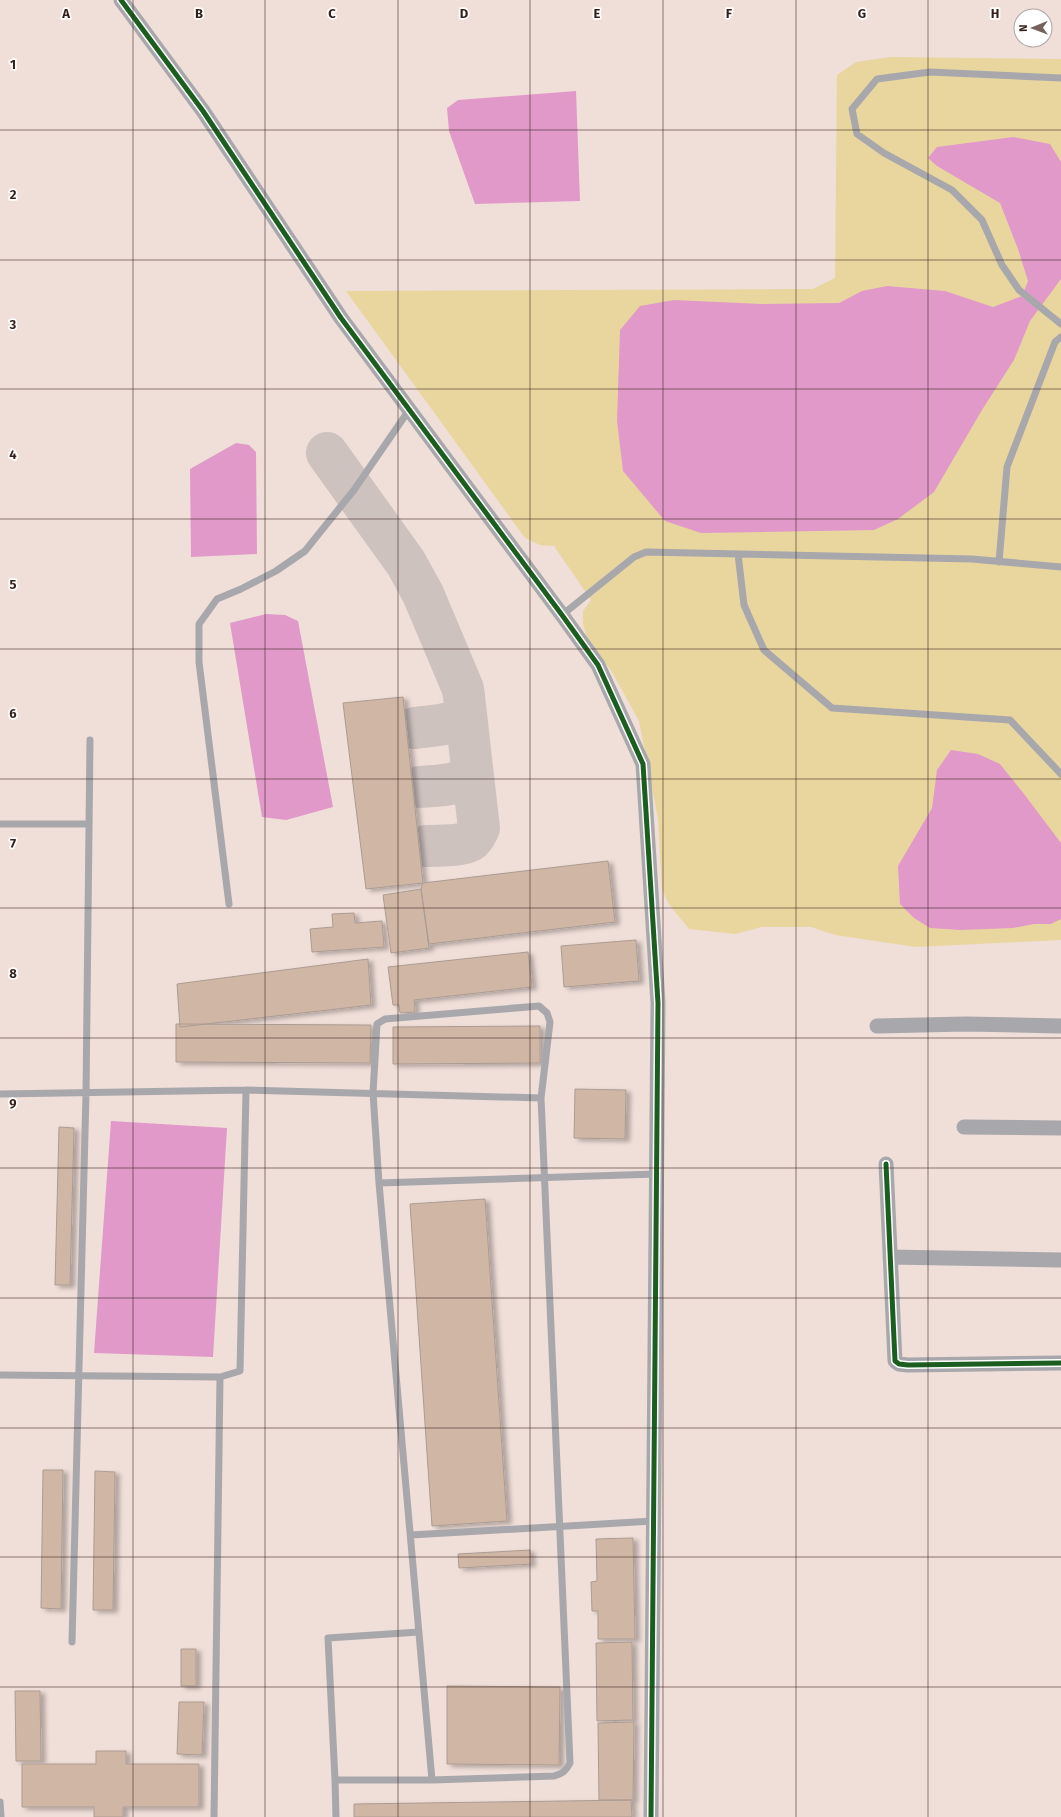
<svg xmlns="http://www.w3.org/2000/svg" width="1061" height="1817" font-family="'Fira Sans',sans-serif">
	<style>
		.green { fill: #e9d69f }
		.water { fill: #e199c9 }
		.lines { fill: none; stroke-linecap: round; stroke-linejoin: round }
		.taxiway { stroke: #cec2bf; stroke-width: 42 }
		.building { fill: #d0b6a4; stroke: #ac9c93; filter: url(#shadow) }
		.service { stroke: #a8a7ac; stroke-width: 7 }
		.minor { stroke: #a8a7ac; stroke-width: 15 }
		.cycleway-casing { stroke: #fff; stroke-width: 8 }
		.cycleway { stroke: #1b5e20; stroke-width: 5 }
		.grid { fill: none; stroke: #341f19; stroke-width: 1; stroke-opacity: 0.55 }
		.grid-label { font-size: 13px; text-anchor: middle; font-weight: bold; fill: #341f19; stroke: #fff; stroke-width: 3.5; stroke-linejoin: round; paint-order: stroke }
	</style>
	<defs>
		<filter id="shadow"><feDropShadow dx="4.5" dy="2.5" stdDeviation="2" flood-color="#0004"/></filter>
	</defs>
	<rect width="100%" height="100%" fill="#f0ded8"/>
	<path class="green" d="M890,57l171,2v881l-145,7 -81,-12 -24,-8h-49l-27,7 -46,-5 -21,-26 -6,-14 -4,-70 -19,-98 -27,-49 -25,-34 -4,-14v-13l8,-11 -37,-54 -14,-1 -15,-7 -179,-247 467,-2 22,-11 2,-203 19,-13z"/>
	<path class="water" d="M576,91l4,110 -105,3 -26,-73 -2,-23 11,-8z
		M1013,137l37,7 11,18v117l-31,42 -16,39 -32,50 -48,82 -36,27 -24,11 -173,3 -36,-12 -42,-50 -6,-50 3,-91 20,-24 34,-6 87,4 78,-1 23,-12 25,-5 58,5 48,16 29,-11 6,-15 -10,-32 -18,-46 -63,-37 -9,-8 9,-11z
		M236,443l13,2 7,7 1,102 -66,3 -1,-88z
		M266,614l19,1 13,6 35,186 -47,13 -24,-3 -32,-194z
		M951,750l27,4 22,10 24,30 37,49v76l-10,5h-17l-21,4 -52,2 -31,-2 -16,-10 -14,-14 -2,-38 34,-58 5,-38z
		M111,1121l116,7 -14,229 -119,-4z"/>
	<g class="lines">
		<path class="taxiway" d="M327,453l79,110 17,31 40,95c1,8 3,18 0,25 -5,12 -36,12 -48,14
			M419,787c18,-2 45,1 53,-19l-7,-63
			M426,846c13,-1 32,1 44,-5 5,-3 7,-9 9,-13l-7,-60"/>
	</g>
	<path class="building" d="M403,697l20,186 -57,6 -23,-186z
		M608,861l7,61 -186,22 -8,-55 2,-6z
		M421,889l8,59 -38,5 -8,-58z
		M354,913l1,10 27,-2 2,26 -72,5 -2,-23 23,-2 -1,-13z
		M636,940l3,41 -75,6 -3,-41z
		M528,952l4,35 -118,13 1,12 -15,1 -1,-8h-6l-5,-38z
		M368,959l3,46 -191,22 -3,-43z
		M176,1024l195,1 -1,38 -194,-1z
		M540,1026v37l-147,1v-37z
		M575,1089l51,1 -1,49 -51,-1z
		M59,1127l15,1 -4,157h-15z
		M485,1199l22,322 -75,5 -22,-322z
		M43,1470h20l-2,139 -20,-1z
		M95,1471l20,1 -2,138h-20z
		M633,1538l2,101h-37v-28h-6l-1,-29 6,-1 -1,-42z
		M530,1550l1,14 -72,4 -1,-14z
		M632,1642l1,78 -36,1 -1,-78z
		M181,1649h15v37h-15z
		M447,1686l113,1 -1,78 -112,-1z
		M15,1691h25l1,70h-25z
		M179,1702h25l-2,53 -25,-1z
		M634,1722l-1,78h-34l-1,-77z
		M96,1751h30v13h73v43h-76v10h-29v-10h-72v-43h74z
		M631,1800l1,17h-278v-13z"/>
	<g class="lines">
		<path class="service" d="M1061,78l-131,-6 -53,7 -25,30 5,25 27,19 68,37 30,30 20,45 17,25 42,34
			M738,554l6,51 20,45 68,58 178,12 51,54
			M999,562l8,-95 48,-125 6,-5
			M562,615l72,-58 12,-5 326,7 89,8
			M0,824h89
			M229,904l-30,-242v-38l18,-25 24,-10 35,-18 29,-20 49,-61 55,-80
			M246,1090l295,8 29,665c-4,8 -8,11 -16,13l-122,4h-97l1,37
			M0,1094l246,-4 -6,281 -20,6 -6,440
			M379,1183l277,-9
			M0,1375l220,2
			M411,1535l242,-14
			M72,1642l14,-549 4,-353
			M335,1780l-7,-142 91,-6
			M432,1780l-53,-597 -6,-90 4,-69 8,-5 154,-13 8,7 3,9 -9,76
			M0,1802l1,15"/>
		<path class="minor" d="M121,0l82,111 138,207 221,297 36,50 45,99 15,239 -7,814
			M877,1026l89,-2 95,2
			M964,1127l97,1
			M886,1164l9,197 4,3 9,1 153,-2
			M890,1257l171,3"/>
		<g class="cycleway-casing">
			<path id="cycleway" d="M121,0l82,111 138,207 221,297 36,50 45,99 15,239 -7,814
				M886,1164l9,197 4,3 9,1 153,-2"/>
		</g>
		<use href="#cycleway" class="cycleway"/>
	</g>
	<path class="grid" d="M133,0v1817M265,0v1817M398,0v1817M530,0v1817M663,0v1817M796,0v1817M928,0v1817M0,130h1061M0,260h1061M0,389h1061M0,519h1061M0,649h1061M0,779h1061M0,908h1061M0,1038h1061M0,1168h1061M0,1298h1061M0,1428h1061M0,1557h1061M0,1687h1061"/>
	<g class="grid-label">
		<text x="66" y="18">A</text>
		<text x="199" y="18">B</text>
		<text x="332" y="18">C</text>
		<text x="464" y="18">D</text>
		<text x="597" y="18">E</text>
		<text x="729" y="18">F</text>
		<text x="862" y="18">G</text>
		<text x="995" y="18">H</text>
		<text x="13" y="69">1</text>
		<text x="13" y="199">2</text>
		<text x="13" y="329">3</text>
		<text x="13" y="459">4</text>
		<text x="13" y="589">5</text>
		<text x="13" y="718">6</text>
		<text x="13" y="848">7</text>
		<text x="13" y="978">8</text>
		<text x="13" y="1108">9</text>
	</g>
	<g transform="translate(1033 28) rotate(269)"><circle r="19" fill="#ffffff" stroke="#aea5a3"/>
	<path d="M0-3L7 15L0 10L-7 15Z" fill="#76625c"/>
	<text y="-6" font-size="11" font-weight="bold" text-anchor="middle" fill="#341f19">N</text>
	</g>
</svg>
